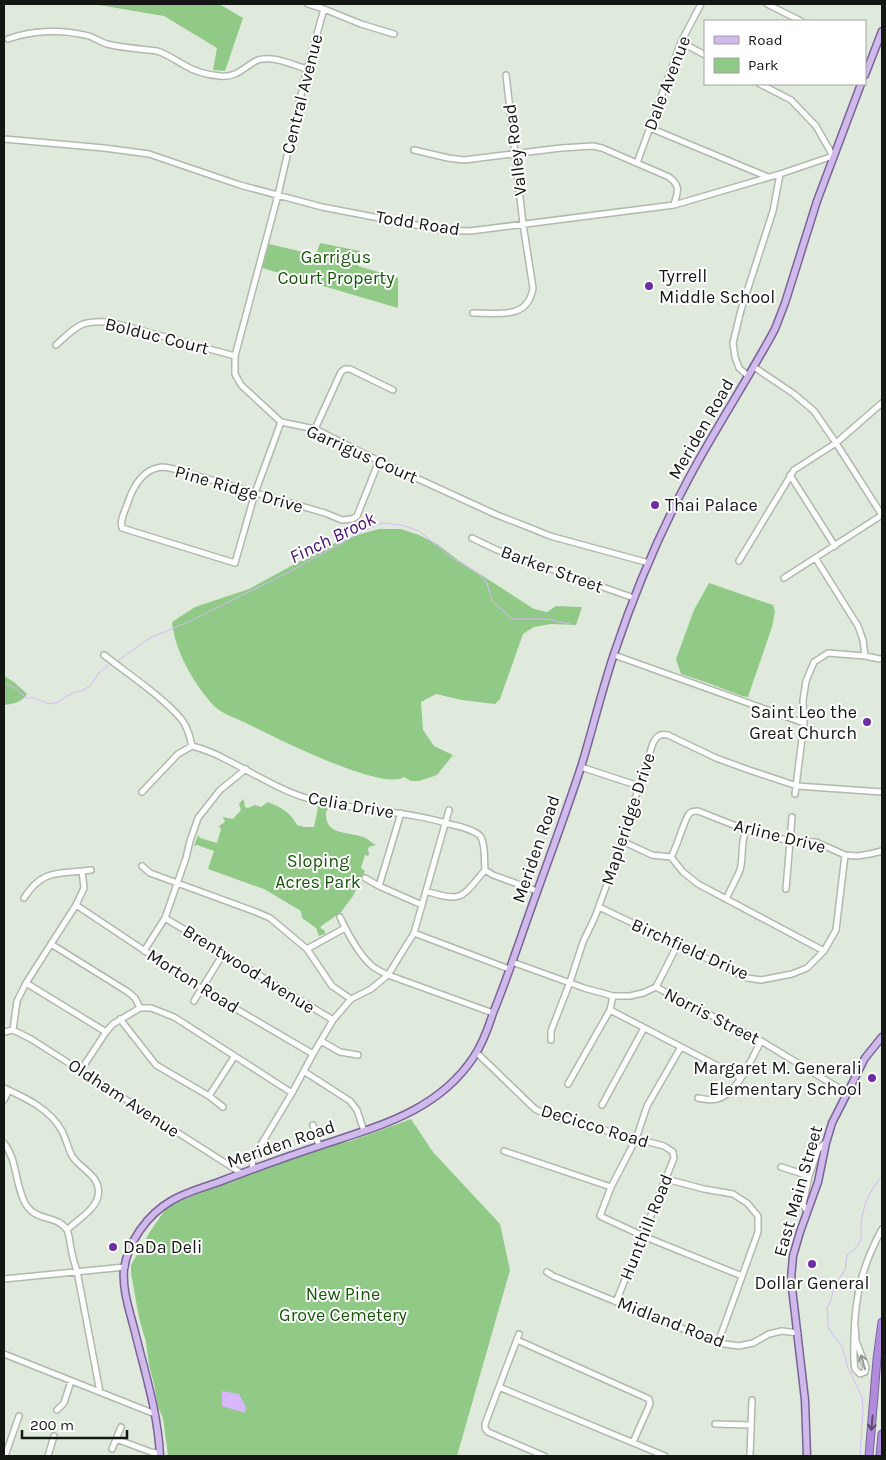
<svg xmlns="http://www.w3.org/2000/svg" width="886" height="1460" font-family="Karla,sans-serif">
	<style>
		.green { fill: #91c987 }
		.water { fill: #d6b8fb }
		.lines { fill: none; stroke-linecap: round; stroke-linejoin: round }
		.stream { stroke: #d6b8fb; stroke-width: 1 }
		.minor-casing { stroke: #afbaad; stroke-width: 8 }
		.major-casing { stroke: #7a6397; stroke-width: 9 }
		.highway-casing { stroke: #7a6397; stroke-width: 9 }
		.minor { stroke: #fff; stroke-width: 5 }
		.major { stroke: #d0b9eb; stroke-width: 6 }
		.highway { stroke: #b18bde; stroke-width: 7 }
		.oneway { stroke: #959795 }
		.oneway2 { stroke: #5b4c6e }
		.poi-dot { fill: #6d2ea3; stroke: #fff; stroke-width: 2 }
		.labels { text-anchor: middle; stroke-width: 4; stroke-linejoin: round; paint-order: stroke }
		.street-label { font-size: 18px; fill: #141813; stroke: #fff }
		.park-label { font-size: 18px; fill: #18550a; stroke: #fff }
		.poi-label { font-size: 18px; fill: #141813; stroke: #fff; text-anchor: start }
		.water-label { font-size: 19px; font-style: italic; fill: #471170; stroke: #fff }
	</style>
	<rect width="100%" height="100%" fill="#dfeadd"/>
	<path class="green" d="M93,4h126l24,14 -18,53 -12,-1 4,-22 -53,-32z
		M320,243l40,8 -2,15 40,12v30l-136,-40 7,-24 47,11z
		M379,529h22l18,6 18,9 21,16 76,49 13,3 9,-6 26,1 -6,18 -25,-1 -17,3 -11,7 -23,65 -5,5 -33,-4 -26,-6 -15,8 2,28 11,16 19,9 -16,20 -18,6h-8l-7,-4c-22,15 -134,-42 -160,-55 -9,-4 -23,-9 -30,-16 -20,-22 -39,-54 -42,-84l23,-15 54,-18 79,-43 29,-11z
		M709,583l64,22 2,6 -3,16 -24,70 -6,-1 -34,-13 -27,-9 -5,-15 18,-49z
		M4,676l10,6 13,12c-4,8 -15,10 -23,11z
		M243,799l1,2 1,6 3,1 7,-3 6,2 7,-5c14,6 22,10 29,23l8,2h9l4,-19 -1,-3 2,-1 6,1 1,2 4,1 -4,3c-2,25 21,20 37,26 5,2 9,6 13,8l-7,2 -1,2 1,5 -1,2 -3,-1 -4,13 4,3 -12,25 -12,16 -21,15 5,4v3l-6,2 -3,-8 -14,-10 -1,-7 -37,-22 -56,-20 6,-18 -17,-6 -3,1 4,-11 2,3 17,5 4,-14 -2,-3 6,-4 -2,-5 10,2 8,-9 -2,-6z
		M411,1119l22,33 67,72 10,46 -53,186h-289l-5,-38 -5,-11 -4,-23 -5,-19 -3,-23 -7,-24 -8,-45v-8l20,-35 14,-20 10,-7 61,-24 101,-35 14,-3z"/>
	<path class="water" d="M222,1391l17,3 7,13 -1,6 -23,-7z"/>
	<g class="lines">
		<path class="stream" d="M117,661l33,-23 38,-16 101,-50 74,-41 19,-8 20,2 17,6 32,26 28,17 8,9 5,18 20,18h35l23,5
			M4,683l11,5 13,11 3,-2 19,7 8,-2 16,-10 8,-1 8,-5 9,-13 10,-8
			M860,1456l3,-47 -1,-12 -14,-29 -6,-22 -14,-18v-7l-1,-14 4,-7 3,-13 11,-17 2,-15c4,-3 9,-7 12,-11 3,-6 2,-13 2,-20 2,-18 9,-35 21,-48"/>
		<g class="minor-casing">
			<path id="minor" d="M308,4l16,5 -17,60 -29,126 -43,161v18l6,11 40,37 34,7 64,32 118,54 36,14 17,7 99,27
				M767,4l34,17
				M324,9l37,15 33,10
				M8,39c25,-9 55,-10 81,-3 6,2 11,6 18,8 16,4 34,5 50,7 10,3 18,9 27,14 10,6 24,10 36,11 18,2 24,-10 38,-16 15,-5 35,5 49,9
				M681,42l24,13
				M650,128l118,49
				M4,139l100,9 45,6 91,31 82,22 120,23 28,1 204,-26 106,-31 53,-18 -17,-30 -25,-26 -31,-16
				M414,150l34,8 16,2 97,-12 32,-2 9,2 67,29c13,10 8,15 5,28
				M637,163l44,-121 20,-38
				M473,313c25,0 55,7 60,-25l-10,-64 -17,-149
				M56,345c21,-19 24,-25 54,-23l125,34
				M754,367l40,27 20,17 22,32 46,72
				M748,376l-9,-8 -4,-11 -2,-14 8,-33 32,-99 7,-37
				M281,422l-26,71 -20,70 -113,-35c-2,-8 2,-15 5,-23 5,-16 15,-36 35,-38 4,0 8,1 12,2l151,44 17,7 10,-1 5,-3 22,-55
				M315,429l26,-57 4,-3h5l43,21
				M790,475l45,71
				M472,538l25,12 137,48
				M816,559l42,67 5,14 2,16
				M739,561l55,-91 42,-27 46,-40
				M784,578l98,-63
				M104,655c24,19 59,42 78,65 6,8 8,17 10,26
				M614,655l190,68
				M581,767l58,19
				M142,792l36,-38 14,-8c12,3 24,8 35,14 26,13 56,32 83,39 46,12 94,11 139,25 10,2 21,5 29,10 8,5 6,27 7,36 -24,28 -22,33 -59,21
				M795,794l9,-71 -1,-23 3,-19 8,-19 14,-9 37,3 15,3
				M622,841l30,14 19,2
				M671,857c6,-9 14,-41 19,-44 2,-2 5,-2 8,-2l48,19 44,11 26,1 29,13 12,1 13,-2 12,-3
				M671,857l12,15 15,12 126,67
				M142,866l8,7 106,39 14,6 37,31 25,37 19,13
				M485,870l8,5 44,16
				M365,878l14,8 43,19
				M379,886l22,-73
				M786,889l6,-72
				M24,898c20,-31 36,-23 67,-28
				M726,899c4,-9 10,-19 14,-29 4,-14 0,-26 6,-40
				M76,905l126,84 111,65
				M599,907l148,71 14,2 31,-6 15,-6 17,-17 12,-21 9,-75
				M340,917c7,15 18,36 31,48 4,4 11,7 17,10l105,38
				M165,918l168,102
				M414,933l95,36
				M51,944l77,48 7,6 5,10
				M307,949l38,-21
				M144,951l21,-33 21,-60 4,-17 8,-23 22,-28 26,-21
				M512,962l72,26 29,8h17l13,-3 13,-6 105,54 86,52
				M26,983l80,49
				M656,987l22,-43
				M194,1001l29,-47
				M610,1010l131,68
				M120,1019l36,46 53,31 14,11
				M13,1030l4,-29 9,-18 50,-78 8,-17 -2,-17
				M4,1032l9,-2 18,9 210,134
				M551,1040v-9l19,-49 13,-40 12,-25 16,-44 42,-130c4,-7 7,-10 15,-8l48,23 33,12 48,16 85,6
				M321,1041l19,11 18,3
				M681,1047l-34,59 -11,33 -25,48 -11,29 43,20 99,40
				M477,1053l58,56 12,6 117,31 9,6 1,6 -58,144
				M81,1070l25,-38 7,-8 27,-16h11l23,9 118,76
				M305,1072l45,29 7,9 7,21
				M568,1084l42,-74 3,-14
				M4,1088c22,10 46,21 58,43 4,8 6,17 10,25 9,14 30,20 26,40 -2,13 -22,25 -31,34
				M209,1096l25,-39
				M698,1098c5,1 13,3 19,1 20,-4 35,-41 44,-58
				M4,1100l5,-10
				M602,1105l42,-77
				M313,1125l6,21
				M4,1143c13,17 11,39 20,58 10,22 33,13 43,29 3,6 3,16 5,23 1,6 3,12 5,18l23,121
				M504,1151l107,36
				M781,1167l28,9
				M252,1169l1,-11 39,-65 21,-39 20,-34 18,-21 20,-10 17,-14 26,-42 35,-123
				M666,1179l38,10 29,5 14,9 11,13v16l-40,111
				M807,1212l-4,-8 6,-28 9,-26 8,-8
				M547,1272l6,4 165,67 21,3 14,-3 16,-9 13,-3 16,2
				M4,1279l121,-12
				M855,1326l1,15 10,26 -1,5 -5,2 -5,-5c-2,-10 -1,-21 -1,-31 1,-43 8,-72 28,-109
				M519,1334l-34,90v4l3,4 56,24
				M517,1340l132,59 1,5 -17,38
				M4,1354l151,60
				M499,1387l166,69
				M57,1410l7,-7 7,-22
				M715,1424l36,1
				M116,1439l35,13 8,1
				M112,1449l9,-22
				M5,1456l14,-40
				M48,1456l6,-20
				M750,1456l2,-56"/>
		</g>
		<g class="major-casing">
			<path id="major" d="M865,75l17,-44
				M160,1456c-2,-43 -15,-83 -25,-124 -5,-20 -13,-42 -11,-63 4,-27 23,-54 47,-68 13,-8 30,-13 45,-18 34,-13 67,-25 100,-36 59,-20 120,-34 157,-89 9,-13 15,-29 20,-45 10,-24 18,-48 27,-73 20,-58 42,-115 61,-173 12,-39 21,-78 34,-116 20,-60 45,-119 75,-175 27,-50 58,-97 85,-147l10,-26 32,-102 44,-117
				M807,1456l-2,-56 -14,-121 2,-23 7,-24 18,-50 8,-39 6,-20 33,-65 17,-21"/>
		</g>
		<g class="highway-casing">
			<path id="highway" d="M869,1456l8,-97 5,-37
				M880,1456l2,-22"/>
		</g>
		<use href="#minor" class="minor"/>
		<use href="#major" class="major"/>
		<use href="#highway" class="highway"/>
	</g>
	<defs><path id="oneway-shaft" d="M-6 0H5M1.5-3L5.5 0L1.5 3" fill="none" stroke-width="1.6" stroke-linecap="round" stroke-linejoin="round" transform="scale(1.25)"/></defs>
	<use class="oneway" href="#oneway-shaft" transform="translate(863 1362) rotate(-106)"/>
	<use class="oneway2" href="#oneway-shaft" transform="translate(872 1423) rotate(95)"/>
	<g class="poi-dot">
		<circle cx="649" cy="286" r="5"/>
		<circle cx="655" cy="505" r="5"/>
		<circle cx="867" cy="722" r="5"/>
		<circle cx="872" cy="1078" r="5"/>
		<circle cx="113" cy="1247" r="5"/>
		<circle cx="812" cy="1264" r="5"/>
	</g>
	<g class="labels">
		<g class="street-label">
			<text transform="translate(667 83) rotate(-69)" y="6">Dale Avenue</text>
			<text transform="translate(302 94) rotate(-76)" y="6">Central Avenue</text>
			<text transform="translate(515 150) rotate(-97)" y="6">Valley Road</text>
			<text transform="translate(418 223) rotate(9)" y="6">Todd Road</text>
			<text transform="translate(157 336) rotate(14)" y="6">Bolduc Court</text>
			<text transform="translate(701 429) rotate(-60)" y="6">Meriden Road</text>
			<text transform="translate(362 454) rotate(24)" y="6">Garrigus Court</text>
			<text transform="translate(239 489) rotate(16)" y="6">Pine Ridge Drive</text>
			<text transform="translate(552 569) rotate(20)" y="6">Barker Street</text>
			<text transform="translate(351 805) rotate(10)" y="6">Celia Drive</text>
			<text transform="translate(628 819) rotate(-72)" y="6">Mapleridge Drive</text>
			<text transform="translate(780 836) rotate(14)" y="6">Arline Drive</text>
			<text transform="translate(536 849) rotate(-71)" y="6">Meriden Road</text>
			<text transform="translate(690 949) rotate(24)" y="6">Birchfield Drive</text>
			<text transform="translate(249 969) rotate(32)" y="6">Brentwood Avenue</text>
			<text transform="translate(193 981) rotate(32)" y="6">Morton Road</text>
			<text transform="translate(712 1016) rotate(27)" y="6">Norris Street</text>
			<text transform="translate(124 1098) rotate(33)" y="6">Oldham Avenue</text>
			<text transform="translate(595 1126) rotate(17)" y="6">DeCicco Road</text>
			<text transform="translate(281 1144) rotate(-19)" y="6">Meriden Road</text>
			<text transform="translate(798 1191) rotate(-74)" y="6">East Main Street</text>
			<text transform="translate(646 1227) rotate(-68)" y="6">Hunthill Road</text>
			<text transform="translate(671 1322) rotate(21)" y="6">Midland Road</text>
		</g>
		<g class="park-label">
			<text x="336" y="263">Garrigus<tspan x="336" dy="21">Court Property</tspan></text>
			<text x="318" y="867">Sloping<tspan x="318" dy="21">Acres Park</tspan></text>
			<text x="343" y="1300">New Pine<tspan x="343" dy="21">Grove Cemetery</tspan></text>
		</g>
		<g class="poi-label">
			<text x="659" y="282">Tyrrell<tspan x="659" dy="21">Middle School</tspan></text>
			<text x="665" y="511">Thai Palace</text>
			<text x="857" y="718" text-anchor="end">Saint Leo the<tspan x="857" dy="21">Great Church</tspan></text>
			<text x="862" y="1074" text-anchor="end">Margaret M. Generali<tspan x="862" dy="21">Elementary School</tspan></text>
			<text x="123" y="1253">DaDa Deli</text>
			<text x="812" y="1289" text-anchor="middle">Dollar General</text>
		</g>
		<g class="water-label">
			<text transform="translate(332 537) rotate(-26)" y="7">Finch Brook</text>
		</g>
	</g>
	<rect width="886" height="1460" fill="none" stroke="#141813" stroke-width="10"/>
	<rect x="704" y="20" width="162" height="65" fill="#ffffff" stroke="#a1a3a1"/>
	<rect x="714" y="36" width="25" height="8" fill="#d0b9eb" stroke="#a1a3a1"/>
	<text x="748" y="45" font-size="15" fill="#141813">Road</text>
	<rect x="714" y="58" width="25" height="15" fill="#91c987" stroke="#a1a3a1"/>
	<text x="748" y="70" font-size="15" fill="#141813">Park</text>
	<path d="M22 1430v8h105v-8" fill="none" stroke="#141813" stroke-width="2.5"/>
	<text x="30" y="1430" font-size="15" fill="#141813" stroke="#ffffff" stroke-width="4" paint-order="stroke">200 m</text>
</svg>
